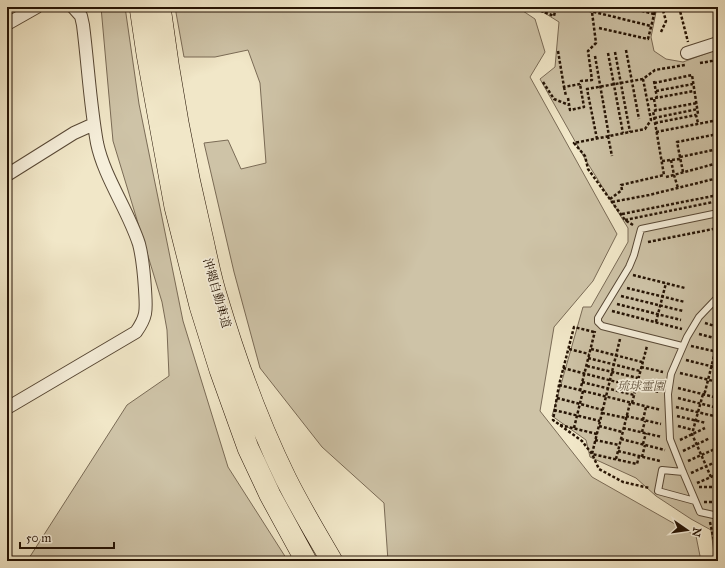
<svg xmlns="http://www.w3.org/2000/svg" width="725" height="568" font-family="'IM FELL Great Primer','Noto Serif JP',serif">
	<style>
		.green { fill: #cec3a7; stroke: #7a6b56 }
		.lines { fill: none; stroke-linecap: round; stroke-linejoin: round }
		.service-casing { stroke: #584835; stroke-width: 8 }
		.minor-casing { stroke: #584835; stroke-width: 14 }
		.motorway-casing { stroke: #251304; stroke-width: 22 }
		.path { stroke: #251304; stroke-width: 2.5; stroke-dasharray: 3 2; stroke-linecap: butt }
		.service { stroke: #f6efdb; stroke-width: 6 }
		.minor { stroke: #f6efdb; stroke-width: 12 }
		.motorway { stroke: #f1e7c8; stroke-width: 21 }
		.labels { text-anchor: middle; stroke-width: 3.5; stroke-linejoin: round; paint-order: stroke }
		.street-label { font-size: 12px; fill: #251304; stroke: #f6efdb }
		.park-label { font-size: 12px; font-style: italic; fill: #60513d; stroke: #f6efdb }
	</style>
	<rect width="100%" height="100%" fill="#f1e7c8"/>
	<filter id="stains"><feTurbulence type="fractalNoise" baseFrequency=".005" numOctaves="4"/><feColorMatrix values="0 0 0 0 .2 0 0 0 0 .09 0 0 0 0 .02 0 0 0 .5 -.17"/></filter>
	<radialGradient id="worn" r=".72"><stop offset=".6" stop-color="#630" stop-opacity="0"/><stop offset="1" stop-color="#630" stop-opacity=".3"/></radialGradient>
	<path class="green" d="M101,7h24l14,97 44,217 45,146 60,94h-262l5,-6 96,-150 42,-29 -2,-46 -5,-28 -49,-161z
		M175,7h342l18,12 10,33 -15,25 87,157 -24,47 -39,46 -14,84 52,66 104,59 5,25h-313l-4,-58 -62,-56 -62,-79 -26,-96 -30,-129 24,-3 13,29 25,-6 -6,-80 -12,-33 -33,7h-31z
		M535,7h122l-6,30 3,14 12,8 17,3 35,-13 -4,12 4,2v498h-3l-4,-31 -20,-11 -35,-23 -20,-18 -46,-21 -4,-17 -34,-24 31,-109h8l37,-65v-14l-43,-69 -45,-80 15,-12 4,-45z"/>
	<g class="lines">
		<g class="service-casing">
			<path id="service" d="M718,297l-19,20 -12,20 -16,37 -3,20 2,45 13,33 17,40 18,4
				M682,346l-80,-20 -4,-4v-4l31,-51 5,-12 7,-26 77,-16
				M683,472l-21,-2 -4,21 37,10"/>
		</g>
		<g class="minor-casing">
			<path id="minor" d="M7,24l30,-17
				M687,53l31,-10
				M7,175l67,-42 20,-9
				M7,408l129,-76c12,-17 10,-23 9,-43 -1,-15 -2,-30 -6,-45 -11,-34 -35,-67 -42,-101 -7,-39 -9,-79 -14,-118l-2,-9 -8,-9"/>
		</g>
		<g class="motorway-casing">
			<path id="motorway" d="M140,7l7,47 28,153 25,99 20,64 28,78 22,47 36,66
				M160,7c10,77 24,154 42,229 5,22 9,44 16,65 18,60 40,121 68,178 14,28 30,55 46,82"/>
		</g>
		<path class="path" d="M531,7l23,9 2,-9
			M574,7l77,19
			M627,7l27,7
			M679,7l9,35
			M599,28l49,11 8,-32
			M661,32l5,-11 -4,-14
			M626,50l13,69
			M558,51l6,36 16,-3 1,-3 11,-1 -4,-29 8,-8 -4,-31
			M615,52l15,80
			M608,53l15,80
			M595,56l14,80
			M700,63l18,-3
			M718,67l-2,38 2,4
			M654,81l3,17
			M543,82l11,17 15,6
			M654,83l38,-8 6,39 -2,1 2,8
			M564,87l2,9
			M656,91l37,-7
			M568,98l2,12 14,-3 -4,-23
			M650,99l44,-8
			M654,99l2,11
			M654,118l44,-9
			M655,123l41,-8
			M656,132l62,-12
			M608,136l4,20
			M597,139l-10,-50 56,-10
			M680,157l38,-8
			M671,160l3,15 4,13
			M662,161l18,-2
			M683,172l-6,-30 41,-8
			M666,177l52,-14
			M610,199l12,-9 -1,-5 43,-10 -11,-64 44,-8
			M612,202l37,-7 69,-17
			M622,214l96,-19
			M625,220l93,-19
			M633,225l-8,-5 -37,-51 -3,-13 -11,-13 71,-14 6,-9 -8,-41 12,-9 30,-5
			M648,242l70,-14
			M715,245l3,-13
			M633,275l52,13
			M627,288l58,14
			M621,296l62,15
			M617,304l64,16
			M612,311l70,18
			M656,322l10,-39
			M705,323l13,4
			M594,332l-20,-5 -15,58 -6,35 29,21 10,13 7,15 24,13 26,6
			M699,334l19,5
			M620,339l-28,115 45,10 2,-8
			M691,346l27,6
			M569,349l20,5
			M591,349l51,13
			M588,358l52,13
			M686,360l32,8
			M587,366l51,12
			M641,367l22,5
			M563,368l73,19
			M680,373l38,9
			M582,382l52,13
			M559,385l102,25
			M636,386l23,6
			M678,388l40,10
			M580,391l15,-60
			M557,398l46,12
			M678,398l40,10
			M632,403l15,-57
			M676,407l38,9
			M554,410l46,11
			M602,413l24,5
			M626,416l35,8
			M677,416l29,7
			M643,420l3,-13
			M560,425l37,9
			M599,426l23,6
			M678,426l15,4
			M574,428l9,-37
			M623,428l39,9
			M642,432l3,-11
			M621,439l44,11
			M595,440l24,5
			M680,440l25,-12
			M643,444l3,-11
			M618,451l42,10
			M683,451l27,-13
			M642,457l3,-12
			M616,459l14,-56
			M688,461l27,-12
			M691,473l27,-12
			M711,477l-19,-43 11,-40 2,-2 13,-52
			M697,483l21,-9
			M699,487h19
			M704,502h14
			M710,522l8,37
			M714,538l4,-1"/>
		<use href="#service" class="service"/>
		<use href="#minor" class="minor"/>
		<use href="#motorway" class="motorway"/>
	</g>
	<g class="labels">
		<g class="street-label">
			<text transform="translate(217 293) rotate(74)" y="4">沖縄自動車道</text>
		</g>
		<g class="park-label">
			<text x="641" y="390">琉球霊園</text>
		</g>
	</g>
	<rect width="725" height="568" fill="none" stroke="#f1e7c8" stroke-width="24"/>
	<rect x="8" y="8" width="709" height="552" fill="none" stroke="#251304" stroke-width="2"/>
	<rect x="12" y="12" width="701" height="544" fill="none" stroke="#251304"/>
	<g transform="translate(687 530) rotate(103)" stroke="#f6efdb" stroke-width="3" paint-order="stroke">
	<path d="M0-3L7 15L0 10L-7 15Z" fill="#251304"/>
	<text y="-6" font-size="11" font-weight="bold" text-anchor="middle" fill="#251304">N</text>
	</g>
	<path d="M20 542v6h94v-6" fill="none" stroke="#251304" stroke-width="2"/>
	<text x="26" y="542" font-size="12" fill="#251304" stroke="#f6efdb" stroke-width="3" paint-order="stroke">50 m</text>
	<rect width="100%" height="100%" filter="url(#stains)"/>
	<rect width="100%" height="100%" fill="url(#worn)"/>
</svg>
